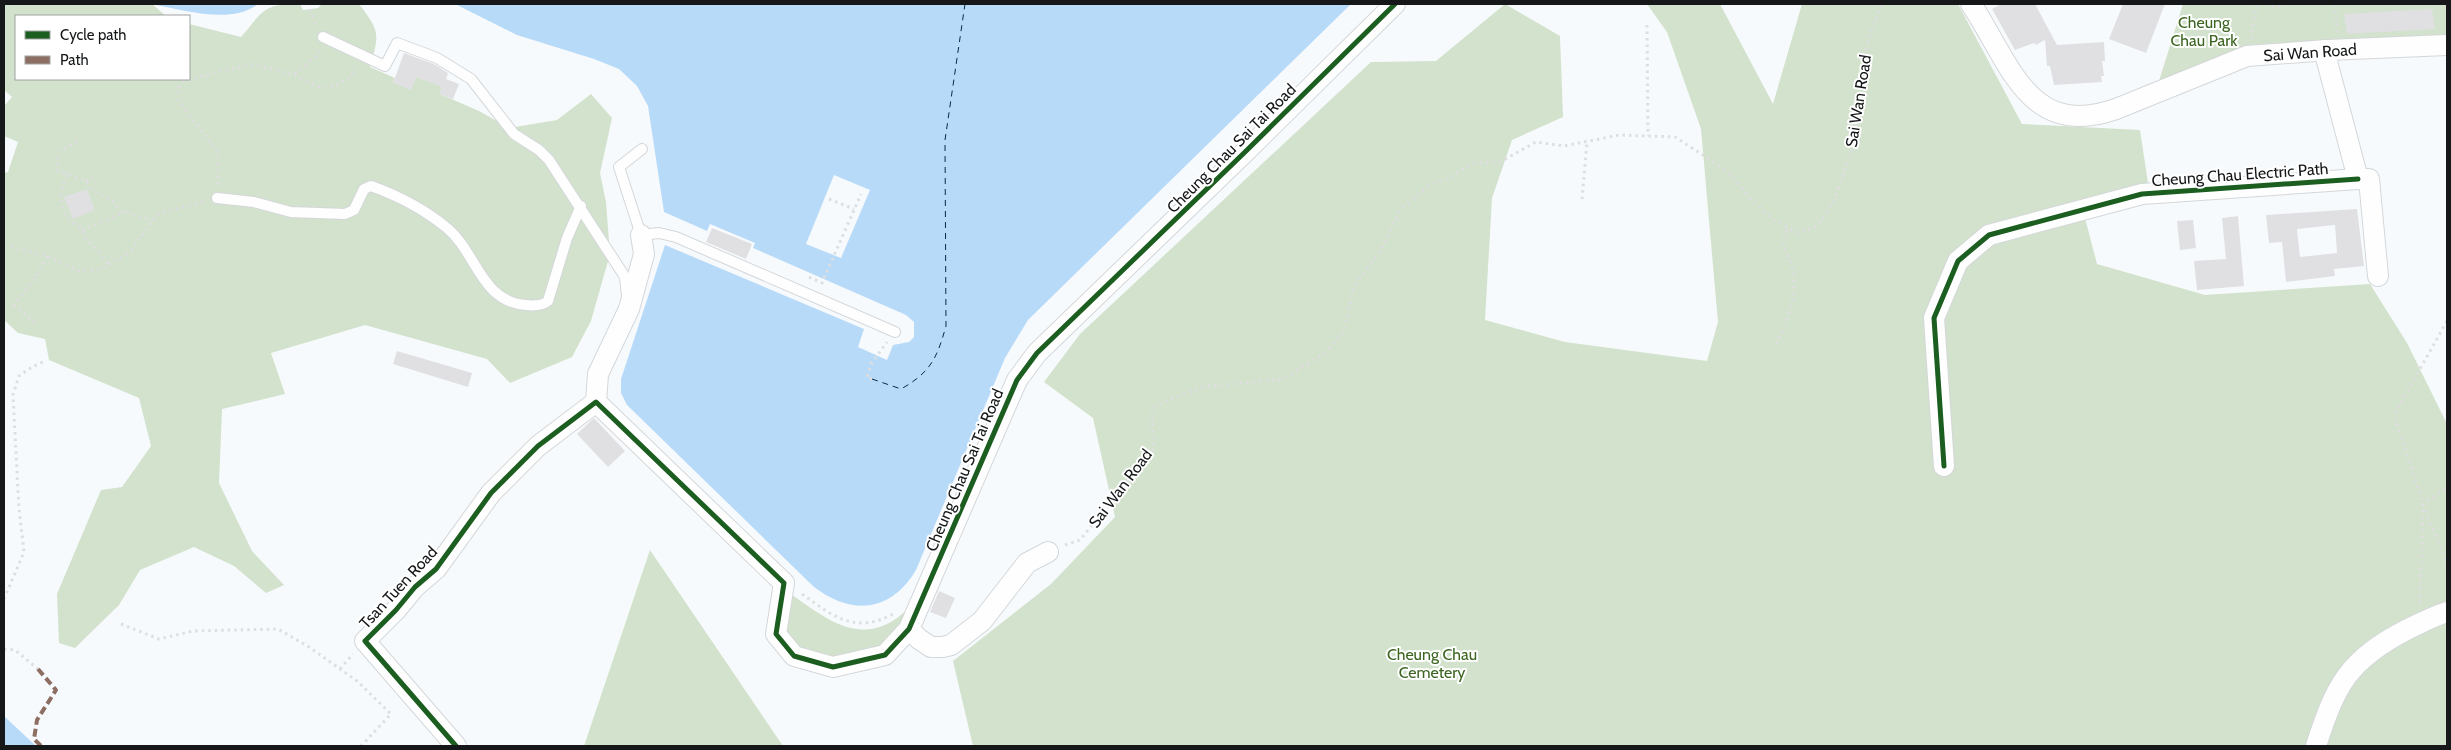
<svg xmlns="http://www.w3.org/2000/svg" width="2451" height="750" font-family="Cabin,sans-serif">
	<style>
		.green { fill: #d2e2cc }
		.water { fill: #b8daf9 }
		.pier { fill: #f7fafc }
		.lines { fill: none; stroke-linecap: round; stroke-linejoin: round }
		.ferry { stroke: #072b47; stroke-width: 1; stroke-dasharray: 6 5; stroke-linecap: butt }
		.building { fill: #e0e0e3; fill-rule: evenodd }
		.lane-casing { stroke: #d4d7d9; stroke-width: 12 }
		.street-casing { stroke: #d4d7d9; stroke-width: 22 }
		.path { stroke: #dddedf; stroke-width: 3; stroke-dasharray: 2.5 4; stroke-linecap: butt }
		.lane { stroke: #fefeff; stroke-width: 10 }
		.street { stroke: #fefeff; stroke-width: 20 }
		.quiet { stroke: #8d6e63; stroke-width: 4; stroke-dasharray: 8 4; stroke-linecap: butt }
		.cycleway-casing { stroke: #fff; stroke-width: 8 }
		.cycleway { stroke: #1b5e20; stroke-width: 5 }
		.labels { text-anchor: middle; stroke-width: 4; stroke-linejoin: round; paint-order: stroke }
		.park-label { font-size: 16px; fill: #3b6520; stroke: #fff }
		.street-label { font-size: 16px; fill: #151719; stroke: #fff }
	</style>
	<rect width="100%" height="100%" fill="#f7fafc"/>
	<path class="green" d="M4,4h148l14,12h-150v63h173v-55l52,13c23,-27 22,-33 59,-33l3,6 15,-2 4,-4h37c22,29 20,30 11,63l25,11 -2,5 23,-6 26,9 -2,8 39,17 30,17 48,-8 34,-26 21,24 -12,55 6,29 4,52 -19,67 -19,36 -62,26 -23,-24 -122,-34 -94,28 14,41 -63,15 -3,74 33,68 32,34 -18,8 -32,-27 -40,-19 -54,23 -21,35 -44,43 -16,-5 -2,-49 44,-104 21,-3 29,-41 -12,-48 -90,-38 -4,-21 -27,-6 -14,-13v-147l4,-1 10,-30 -14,-6v-30l8,-9 -8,-7z
		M1505,4l55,32 3,81 -51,23 -20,58 -7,122 80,22 142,19 11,-39 -17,-193 -34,-97 -20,-28h73l53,100 29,-100h156l64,120 118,6 11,73 -66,15 12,46 108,31 165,-11 37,59 40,81v322h-1474l-20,-85 98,-77 64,-67 -22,-99 -49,-36 36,-48 291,-272 65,-1z
		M2183,4h264v35l-201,6 -87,36z
		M650,550l133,196h-199z
		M789,593c29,19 61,49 98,31 9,-4 17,-12 25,-18l-23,36 -22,10 -37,6 -31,-7 -16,-20z"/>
	<path class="water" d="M152,4h106c-25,21 -76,6 -106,0z
		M455,4h896l-323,316 -23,38 -89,212c-25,42 -64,46 -102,17l-187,-182 -6,-12v-14l44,-134 199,84 -6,18 29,13 6,-15 16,-3 5,-5v-15l-8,-7 -153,-67 2,-5 -45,-19 -3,7 -43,-19 -16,-106 -11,-20 -18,-17 -25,-10 -77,-24z
		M4,716l32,30h-32z"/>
	<path class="pier" d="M834,175l36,15 -29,68 -35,-14z"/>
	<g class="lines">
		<path class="ferry" d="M872,379l29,10c30,-17 36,-31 45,-63l-1,-186 20,-136"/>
	</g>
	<path class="building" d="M2001,4h34l22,41 47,-3 1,19h-3l2,15h-3l1,6 -48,3 -4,-19h-3l-2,-26 -9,5 -2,-2 -19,7 -23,-41z
		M2123,4h42l-19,49 -37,-14z
		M2432,9l3,20 -88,5 -3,-20z
		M404,53l30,11 14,9 -2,6 13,5 -6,15 -14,-5 3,-7 -26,-10 -5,13 -18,-7z
		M87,189l8,21 -22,9 -9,-22z
		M2357,209l7,57 -30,3 1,7 -49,6 -4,-40 -13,1 -3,-28zM2335,225l2,28 -37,4 -3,-28z
		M2238,216l6,70 -47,4 -3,-29 32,-2 -4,-41z
		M2193,220l3,28 -16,2 -3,-29z
		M712,228l40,16 -6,15 -40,-17z
		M397,351l75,22 -4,14 -75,-23z
		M594,418l31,33 -17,16 -31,-33z
		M939,591l16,7 -9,20 -16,-6z"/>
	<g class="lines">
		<g class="lane-casing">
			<path id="lane" d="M323,37l62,29 12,-23 40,15 34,21 43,55 25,16 10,10 76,117 2,19
				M642,149l-23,18 22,68 18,-2 17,4 219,95
				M217,198l37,4 37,10 54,2 9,-4 10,-21 7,-3c28,10 53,23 76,42 30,25 34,74 79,77 8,1 16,1 22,-4l19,-63 14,-32"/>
		</g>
		<g class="street-casing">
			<path id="street" d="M1971,4c39,58 57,136 145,105l131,-53 81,-6 119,-5
				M2324,50l34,129h11l9,97
				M596,402l188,181 -8,51 18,22 39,11 52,-12 24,-26 108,-249 20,-27 207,-200 151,-149
				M596,402l2,-28 31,-65 15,-55 -3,-19
				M1944,466l-10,-148 24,-57 31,-26 153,-41 216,-15
				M909,629l10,10 12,8h12l8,-2 31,-24 45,-58 21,-11
				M456,746l-91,-105 31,-31 19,-23 21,-18 55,-76 47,-47 58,-44
				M2316,746c20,-62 32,-86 92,-117 13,-6 26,-13 39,-17"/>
		</g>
		<path class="path" d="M2266,4l12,3 9,-3
			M2335,4l2,29
			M310,9l7,18
			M1647,25l1,111
			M2251,39l6,-35
			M294,75c24,13 33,19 58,1l1,-10
			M77,141l-18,11 -2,18 29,11 5,8 22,13 7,9 33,9
			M67,175c-6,14 -10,28 0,41 3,5 10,8 14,13 3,3 3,8 6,11 7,8 17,16 22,26
			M86,181l7,-4
			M218,185v-32l-39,-52 -1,-13 7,-8 66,-16 43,11 23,-20 1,-5
			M829,199l25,10
			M1582,199l5,-57
			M82,230l43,-18
			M4,245l43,11 32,15 23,-2 29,-18 26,-37 48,-13
			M809,277l13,6 39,-89
			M2447,321l-53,94 29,89 24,59
			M35,323l-21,-18 20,-25 13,-24
			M1776,344c11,-22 23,-50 16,-76 -4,-18 -14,-19 -4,-40
			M872,379l-5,-1 4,-14 16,-22
			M1065,545l15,-5 73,-91 -1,-42 50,-20 80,-8 43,-26 19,-22 10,-45 24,-31 23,-46 29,-24 19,-7 24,-15 27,-1 36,-20 28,4 55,-11 56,2 51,33 26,30 23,21 23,12 19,-7 17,-25 21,-62 4,-51 9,-49 14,-35
			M802,594c32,23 54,41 93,19
			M4,599l20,-47 -5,-43 -6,-114 6,-19 13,-9 13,-6
			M2420,603l3,-99 24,-16
			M121,624l38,15 34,-8 85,-2 31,18 48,34 34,33 -30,32
			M4,649l11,1 23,19
			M340,669l13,-15"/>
		<use href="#lane" class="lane"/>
		<use href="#street" class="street"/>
		<path class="quiet" d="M38,669l18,21 -19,30 -3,19 7,7"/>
		<g class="cycleway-casing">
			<path id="cycleway" d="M1944,466l-10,-148 24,-57 31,-26 153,-41 216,-15
				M456,746l-91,-105 31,-31 19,-23 21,-18 55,-76 47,-47 58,-44 188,181 -8,51 18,22 39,11 52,-12 24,-26 108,-249 20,-27 207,-200 151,-149"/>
		</g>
		<use href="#cycleway" class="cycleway"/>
	</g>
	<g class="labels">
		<g class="park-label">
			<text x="2204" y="28">Cheung<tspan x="2204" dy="18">Chau Park</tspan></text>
			<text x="1432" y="660">Cheung Chau<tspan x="1432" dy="18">Cemetery</tspan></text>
		</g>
		<g class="street-label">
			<text transform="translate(2310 52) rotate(-4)" y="6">Sai Wan Road</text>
			<text transform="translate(1858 101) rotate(-81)" y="6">Sai Wan Road</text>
			<text transform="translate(1231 148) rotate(-45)" y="6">Cheung Chau Sai Tai Road</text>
			<text transform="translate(2240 174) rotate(-4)" y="6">Cheung Chau Electric Path</text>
			<text transform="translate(964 470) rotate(-67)" y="6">Cheung Chau Sai Tai Road</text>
			<text transform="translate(1120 488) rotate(-53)" y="6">Sai Wan Road</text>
			<text transform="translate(398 587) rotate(-47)" y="6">Tsan Tuen Road</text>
		</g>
	</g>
	<rect width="2451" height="750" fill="none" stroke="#151719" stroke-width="10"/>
	<rect x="15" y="15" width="175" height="65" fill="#ffffff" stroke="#a1a2a3"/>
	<rect x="25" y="31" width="25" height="8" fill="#1b5e20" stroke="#a1a2a3"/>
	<text x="60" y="40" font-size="15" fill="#151719">Cycle path</text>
	<rect x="25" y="56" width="25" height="8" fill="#8d6e63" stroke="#a1a2a3"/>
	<text x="60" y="65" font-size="15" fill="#151719">Path</text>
</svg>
